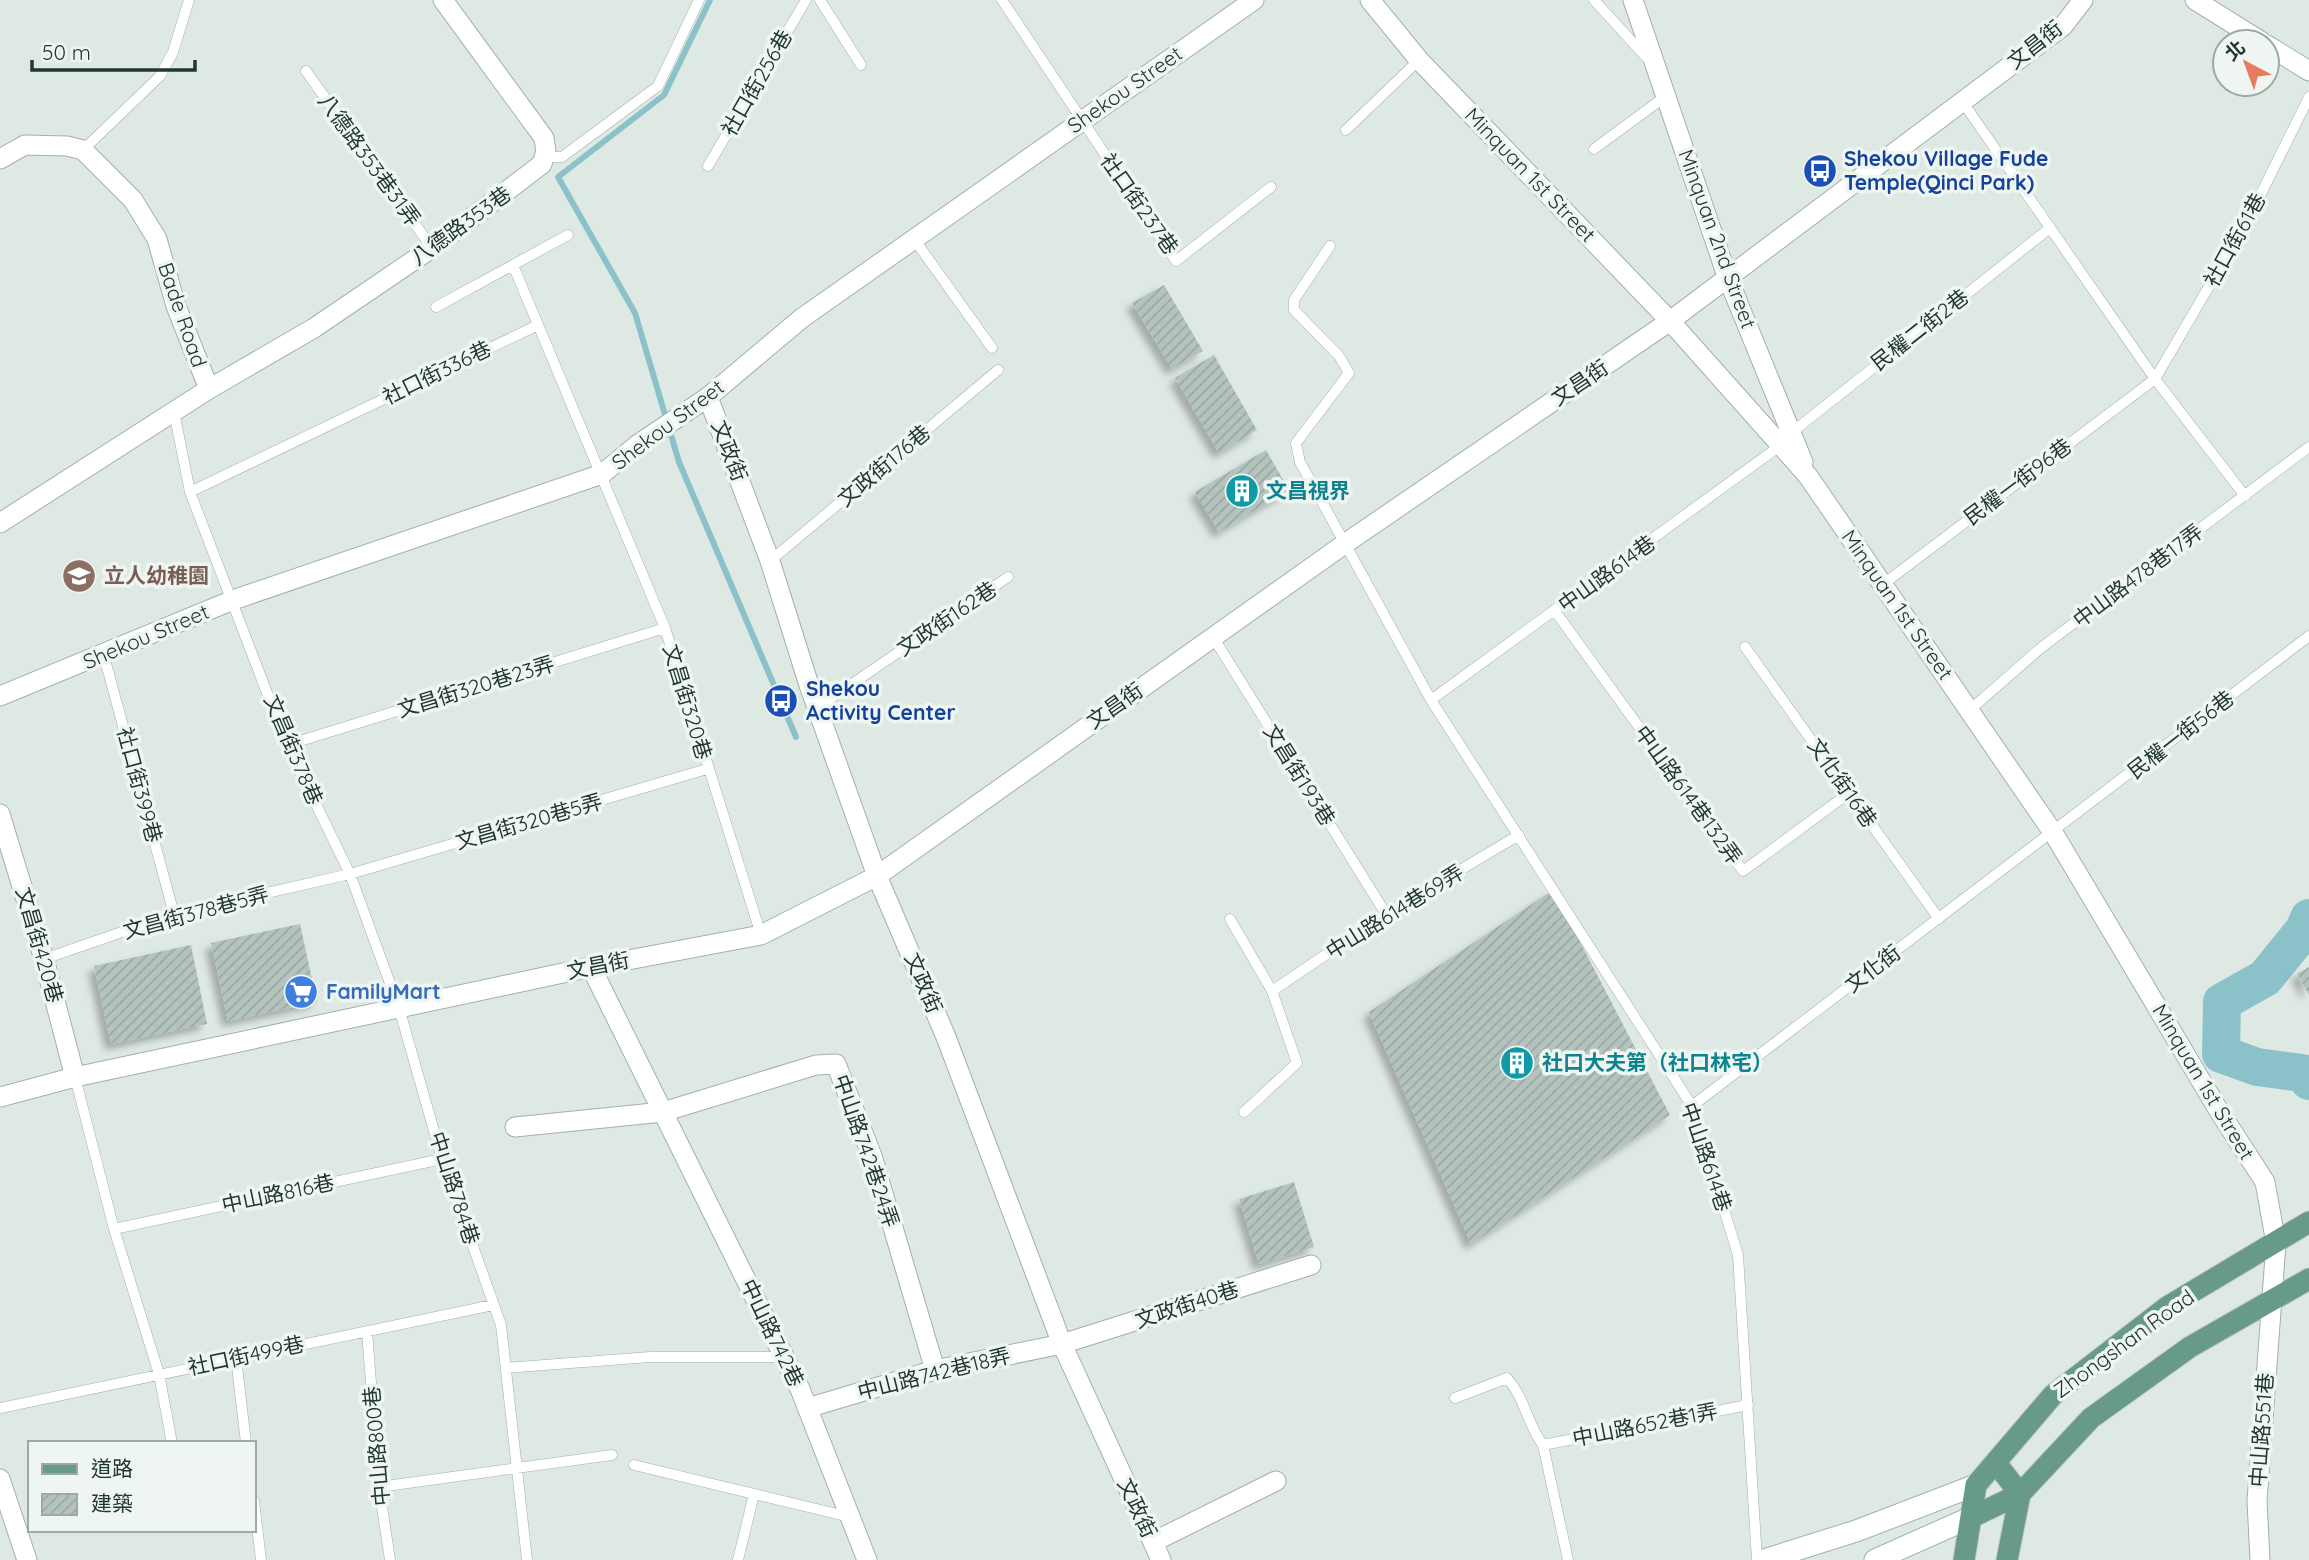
<svg xmlns="http://www.w3.org/2000/svg" width="2309" height="1560" font-family="Quicksand,'Noto Sans TC',sans-serif">
	<style>
		.lines { fill: none; stroke-linecap: round; stroke-linejoin: round }
		.stream { stroke: #8bc2ca; stroke-width: 6 }
		.river { stroke: #8bc2ca; stroke-width: 38 }
		.building { fill: url(#building-hatch); filter: url(#shadow) }
		.lane-casing { stroke: #a2b0aa; stroke-width: 11 }
		.street-casing { stroke: #a2b0aa; stroke-width: 21 }
		.secondary-casing { stroke: #9fb3ab; stroke-width: 23 }
		.primary-casing { stroke: #bcc3c1; stroke-width: 23 }
		.lane { stroke: #fff; stroke-width: 10 }
		.street { stroke: #fff; stroke-width: 19 }
		.secondary { stroke: #fff; stroke-width: 21 }
		.primary { stroke: #679a8b; stroke-width: 21 }
		.labels { text-anchor: middle; stroke-width: 7; stroke-linejoin: round; paint-order: stroke }
		.street-label { font-size: 21px; fill: #213730; stroke: #eff6f2 }
		.transit-label { font-size: 21px; font-weight: bold; fill: #164399; stroke: #eff6f2; text-anchor: start }
		.culture-label { font-size: 21px; font-weight: bold; fill: #0d838f; stroke: #eff6f2; text-anchor: start }
		.education-label { font-size: 21px; font-weight: bold; fill: #785e54; stroke: #eff6f2; text-anchor: start }
		.shop-label { font-size: 21px; font-weight: bold; fill: #366cbe; stroke: #eff6f2; text-anchor: start }
	</style>
	<defs>
		<pattern id="building-hatch" width="6" height="6" patternUnits="userSpaceOnUse" patternTransform="scale(1.75)"><rect width="6" height="6" fill="#b4c3bd"/><path d="M-1 1l2-2M0 6l6-6M5 7l2-2" fill="none" stroke="#9aa8a3"/></pattern>
		<filter id="shadow"><feDropShadow dx="-6" dy="6" stdDeviation="3.5" flood-color="#0004"/></filter>
	</defs>
	<rect width="100%" height="100%" fill="#dfe9e4"/>
	<g class="lines">
		<path class="stream" d="M710,0l-46,95 -106,82 77,136 44,149 117,275"/>
		<path class="river" d="M2309,918l-5,12 -39,48 -43,24 -1,52 36,13 45,6 7,8"/>
	</g>
	<path class="building" d="M1164,285l39,66 -31,18 -40,-66z
		M1214,355l43,75 -38,23 -44,-75z
		M1266,450l23,40 -70,42 -24,-40z
		M1553,890l117,225 -199,129 -102,-232z
		M300,924l17,78 -89,19 -17,-78z
		M191,945l16,79 -96,20 -17,-78z
		M2309,967v28l-12,-21z
		M1294,1182l20,65 -55,17 -20,-65z"/>
	<g class="lines">
		<g class="lane-casing">
			<path id="lane" d="M820,0l41,65
				M1002,0l174,261 95,-74
				M1594,0l54,59
				M306,71l126,177
				M1962,101l193,278 90,117
				M1346,130l73,-70
				M1594,149l72,-53
				M83,150l77,-74 13,-24 16,-52
				M545,157h17l96,-71 41,-86
				M708,166l98,-166
				M914,239l78,109
				M1330,246l-36,54v10l45,46 10,17 -53,70 4,19 131,238 261,406 46,149 19,305
				M513,265l152,363 96,307
				M436,307l132,-72
				M174,412l16,80 97,253 63,129 49,134 43,151 59,166 26,235
				M1791,433l259,-205
				M190,492l348,-167
				M770,561l228,-191
				M1882,585l273,-206 95,-163 59,-119
				M1555,611l188,260 106,-78
				M1213,637l173,277
				M1745,647l194,272
				M104,656l70,258
				M1431,700l350,-255
				M817,708l191,-131
				M1971,709l71,-62 267,-200
				M287,745l378,-117
				M1230,919l42,72 25,72 -53,49
				M44,959l130,-45 176,-40 357,-105
				M1272,991l114,-77 133,-79
				M75,1077l39,152 45,145 13,69
				M1692,1106l617,-470
				M114,1229l328,-70
				M367,1331l12,156 11,73
				M236,1358l10,85
				M506,1368l144,-11h134
				M1455,1398l52,-20c18,20 20,46 36,67l25,115
				M0,1408l493,-103
				M1543,1445l205,-40
				M634,1465l216,52
				M379,1487l233,-32
				M254,1501l7,59
				M738,1560l16,-66"/>
		</g>
		<g class="street-casing">
			<path id="street" d="M1370,0l49,60 251,261 138,155 246,358 165,277 46,71 11,61 -19,258 3,59
				M1633,0l94,276 76,186
				M2195,0l67,42
				M2267,45l42,26
				M0,159l25,-14 42,1 16,4 50,50 24,39 19,67 33,83 -209,134
				M209,389l105,-61 118,-80 110,-84 4,-13 -2,-13 -101,-138
				M708,397l62,164 39,124 68,191 69,161 116,307 99,216
				M0,696l233,-96 369,-126 35,-29 71,-48 94,-79 452,-318
				M0,814l44,145 31,118
				M591,967l209,422 67,171
				M0,1097l75,-20 516,-110 170,-32 116,-59 466,-331 327,-224 393,-295 20,-26
				M515,1127l148,-15 153,-47 20,-1 36,92 63,214
				M807,1408l128,-38 127,-26 249,-79
				M0,1479l27,81
				M1153,1542l123,-61"/>
		</g>
		<g class="secondary-casing">
			<path id="secondary" d="M1764,1560l92,-29 120,-46
				M1875,1560l99,-44"/>
		</g>
		<g class="primary-casing">
			<path id="primary" d="M1996,1463l24,31 -13,66
				M1974,1516l46,-22 71,-76 99,-71 119,-68
				M1964,1560l12,-75 77,-90 114,-88 142,-85"/>
		</g>
		<use href="#lane" class="lane"/>
		<use href="#street" class="street"/>
		<use href="#secondary" class="secondary"/>
		<use href="#primary" class="primary"/>
	</g>
	<defs>
		<g id="bus-disc" transform="scale(1.75)"><circle r="9.5" fill="#1a4fb4" stroke="#eff6f2"/><path d="M-5-6H5V4H4V6H2V4H-2V6H-4V4H-5ZM-3.5-4V0h7V-4ZM-3.5 1.2v1.5H-2V1.2ZM2 1.2v1.5H3.5V1.2Z" fill="#fff"/></g>
		<g id="building-disc" transform="scale(1.75)"><circle r="9.5" fill="#0f9aa8" stroke="#eff6f2"/><path d="M-4-6H4V6H1V3H-1V6H-4ZM-2.5-4.3h1.7v1.8h-1.7ZM.8-4.3h1.7v1.8H.8ZM-2.5-1h1.7V.8h-1.7ZM.8-1h1.7V.8H.8Z" fill="#fff"/></g>
		<g id="school-disc" transform="scale(1.75)"><circle r="9.5" fill="#8d6e63" stroke="#eff6f2"/><path d="M0-5L7-2L0 1L-7-2ZM-4 1L0 2.5L4 1V4Q0 6-4 4Z" fill="#fff"/></g>
		<g id="supermarket-disc" transform="scale(1.75)"><circle r="9.5" fill="#3f7fe0" stroke="#eff6f2"/><path d="M-6-5.5h2.5l.6 2H6L4.5 2H-2.5L-4.4-4H-6ZM-1.5 3.2a1.3 1.3 0 1 0 .1 0ZM3 3.2a1.3 1.3 0 1 0 .1 0Z" fill="#fff"/></g>
	</defs>
	<g fill-rule="evenodd">
		<use href="#bus-disc" x="1820" y="171"/>
		<use href="#building-disc" x="1242" y="491"/>
		<use href="#school-disc" x="79" y="576"/>
		<use href="#bus-disc" x="781" y="701"/>
		<use href="#supermarket-disc" x="301" y="992"/>
		<use href="#building-disc" x="1517" y="1063"/>
	</g>
	<g class="labels">
		<g class="street-label">
			<text transform="translate(2035 45) rotate(-38)" y="7">文昌街</text>
			<text transform="translate(757 83) rotate(-60)" y="7">社口街256巷</text>
			<text transform="translate(1125 90) rotate(-35)" y="7">Shekou Street</text>
			<text transform="translate(369 160) rotate(54)" y="7">八德路353巷31弄</text>
			<text transform="translate(1530 175) rotate(46)" y="7">Minquan 1st Street</text>
			<text transform="translate(1139 204) rotate(55)" y="7">社口街237巷</text>
			<text transform="translate(461 226) rotate(-36)" y="7">八德路353巷</text>
			<text transform="translate(1717 239) rotate(70)" y="7">Minquan 2nd Street</text>
			<text transform="translate(2235 240) rotate(-61)" y="7">社口街61巷</text>
			<text transform="translate(182 315) rotate(71)" y="7">Bade Road</text>
			<text transform="translate(1920 330) rotate(-38)" y="7">民權二街2巷</text>
			<text transform="translate(437 373) rotate(-26)" y="7">社口街336巷</text>
			<text transform="translate(1580 383) rotate(-34)" y="7">文昌街</text>
			<text transform="translate(668 425) rotate(-37)" y="7">Shekou Street</text>
			<text transform="translate(729 451) rotate(69)" y="7">文政街</text>
			<text transform="translate(884 466) rotate(-40)" y="7">文政街176巷</text>
			<text transform="translate(2018 482) rotate(-37)" y="7">民權一街96巷</text>
			<text transform="translate(1607 574) rotate(-36)" y="7">中山路614巷</text>
			<text transform="translate(2138 576) rotate(-37)" y="7">中山路478巷17弄</text>
			<text transform="translate(1897 605) rotate(55)" y="7">Minquan 1st Street</text>
			<text transform="translate(947 619) rotate(-34)" y="7">文政街162巷</text>
			<text transform="translate(146 637) rotate(-23)" y="7">Shekou Street</text>
			<text transform="translate(476 687) rotate(-17)" y="7">文昌街320巷23弄</text>
			<text transform="translate(687 702) rotate(73)" y="7">文昌街320巷</text>
			<text transform="translate(1115 706) rotate(-35)" y="7">文昌街</text>
			<text transform="translate(2181 735) rotate(-38)" y="7">民權一街56巷</text>
			<text transform="translate(293 750) rotate(67)" y="7">文昌街378巷</text>
			<text transform="translate(1299 775) rotate(58)" y="7">文昌街193巷</text>
			<text transform="translate(1842 783) rotate(55)" y="7">文化街16巷</text>
			<text transform="translate(139 785) rotate(75)" y="7">社口街399巷</text>
			<text transform="translate(1688 795) rotate(54)" y="7">中山路614巷132弄</text>
			<text transform="translate(529 822) rotate(-16)" y="7">文昌街320巷5弄</text>
			<text transform="translate(1395 912) rotate(-32)" y="7">中山路614巷69弄</text>
			<text transform="translate(196 913) rotate(-15)" y="7">文昌街378巷5弄</text>
			<text transform="translate(39 945) rotate(74)" y="7">文昌街420巷</text>
			<text transform="translate(598 966) rotate(-11)" y="7">文昌街</text>
			<text transform="translate(1873 969) rotate(-37)" y="7">文化街</text>
			<text transform="translate(923 983) rotate(67)" y="7">文政街</text>
			<text transform="translate(2203 1082) rotate(59)" y="7">Minquan 1st Street</text>
			<text transform="translate(866 1151) rotate(71)" y="7">中山路742巷24弄</text>
			<text transform="translate(1706 1157) rotate(71)" y="7">中山路614巷</text>
			<text transform="translate(454 1188) rotate(72)" y="7">中山路784巷</text>
			<text transform="translate(278 1194) rotate(-12)" y="7">中山路816巷</text>
			<text transform="translate(1187 1305) rotate(-18)" y="7">文政街40巷</text>
			<text transform="translate(772 1333) rotate(64)" y="7">中山路742巷</text>
			<text transform="translate(2124 1344) rotate(-36)" y="7">Zhongshan Road</text>
			<text transform="translate(246 1356) rotate(-12)" y="7">社口街499巷</text>
			<text transform="translate(934 1374) rotate(-14)" y="7">中山路742巷18弄</text>
			<text transform="translate(1645 1425) rotate(-11)" y="7">中山路652巷1弄</text>
			<text transform="translate(2262 1430) rotate(-86)" y="7">中山路551巷</text>
			<text transform="translate(377 1446) rotate(-95)" y="7">中山路800巷</text>
			<text transform="translate(1137 1508) rotate(65)" y="7">文政街</text>
		</g>
		<g class="transit-label">
			<text x="1844" y="166">Shekou Village Fude<tspan x="1844" dy="24">Temple(Qinci Park)</tspan></text>
			<text x="806" y="696">Shekou<tspan x="806" dy="24">Activity Center</tspan></text>
		</g>
		<g class="culture-label">
			<text x="1266" y="498">文昌視界</text>
			<text x="1542" y="1070">社口大夫第（社口林宅）</text>
		</g>
		<g class="education-label">
			<text x="104" y="583">立人幼稚園</text>
		</g>
		<g class="shop-label">
			<text x="326" y="999">FamilyMart</text>
		</g>
	</g>
	<rect x="28" y="1441" width="228" height="91" fill="#eff6f2" stroke="#9daaa4" stroke-width="2"/>
	<rect x="42" y="1464" width="35" height="10" fill="#679a8b" stroke="#9daaa4" stroke-width="2"/>
	<text x="91" y="1476" font-size="21" fill="#213730">道路</text>
	<rect x="42" y="1494" width="35" height="21" fill="url(#building-hatch)" stroke="#9daaa4" stroke-width="2"/>
	<text x="91" y="1511" font-size="21" fill="#213730">建築</text>
	<g transform="translate(2246 63) rotate(319)"><circle r="33" fill="#eff6f2" stroke="#9daaa4" stroke-width="2"/>
	<path d="M0-5L12 26L0 18L-12 26Z" fill="#e57c60"/>
	<text y="-10" font-size="19" font-weight="bold" text-anchor="middle" fill="#213730">北</text>
	</g>
	<path d="M32 60v10h163v-10" fill="none" stroke="#213730" stroke-width="3.5"/>
	<text x="42" y="60" font-size="21" fill="#213730" stroke="#eff6f2" stroke-width="5" paint-order="stroke">50 m</text>
</svg>
